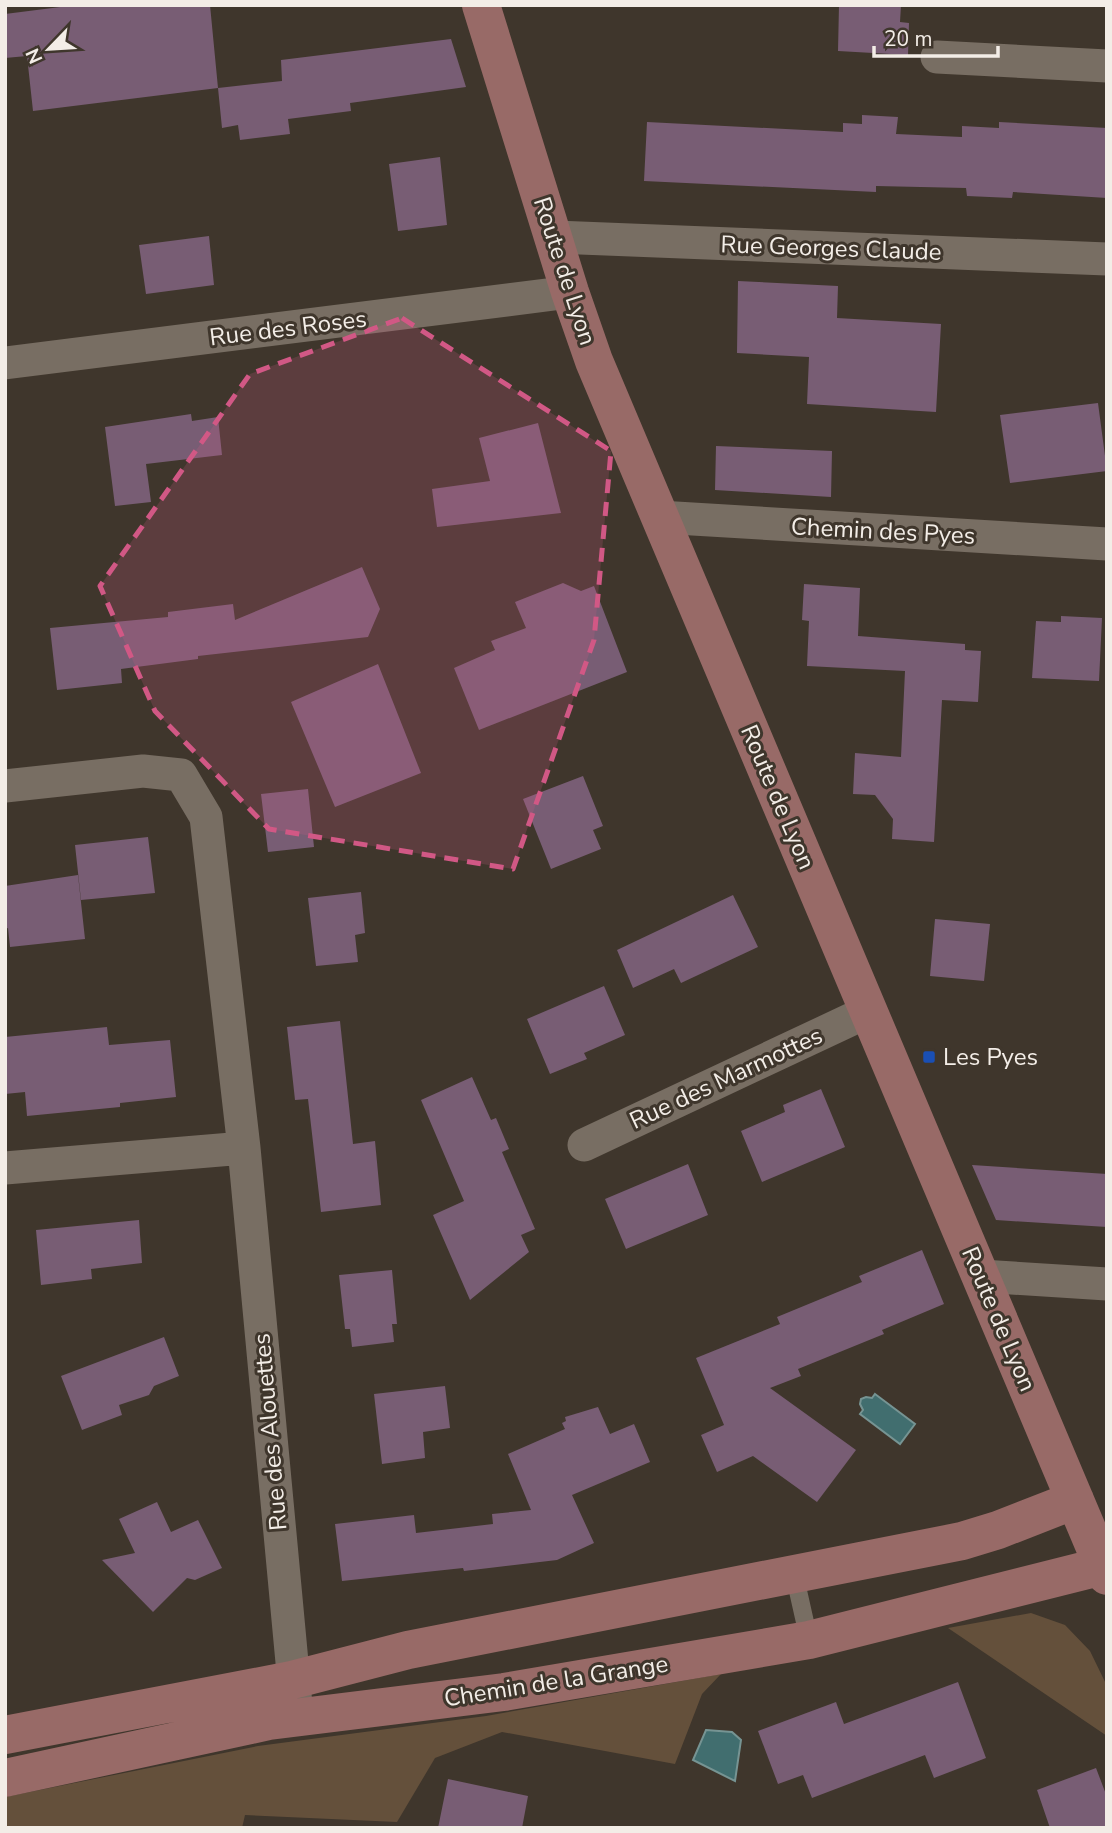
<svg xmlns="http://www.w3.org/2000/svg" width="1112" height="1833" font-family="'Nunito Sans',sans-serif">
	<style>
		.green { fill: #64503b }
		.water { fill: #416e6f; stroke: #769493; stroke-width: 2 }
		.building { fill: #785d74 }
		.lines { fill: none; stroke-linecap: round; stroke-linejoin: round }
		.lane { stroke: #786e63; stroke-width: 18 }
		.street { stroke: #786e63; stroke-width: 33 }
		.secondary { stroke: #986a67; stroke-width: 38 }
		.marked { fill: #d15885; fill-opacity: 0.2; stroke: #d15885; stroke-width: 5; stroke-dasharray: 14 9; stroke-linejoin: round }
		.transit-dot { fill: #1a4fb4; stroke: #3f362c; stroke-width: 2.5 }
		.labels { text-anchor: middle; stroke-width: 6; stroke-linejoin: round; paint-order: stroke }
		.street-label { font-size: 24px; fill: #f3ede7; stroke: #3f362c }
		.poi-label { font-size: 24px; fill: #f3ede7; stroke: #3f362c; text-anchor: start }
	</style>
	<rect width="100%" height="100%" fill="#3f362c"/>
	<path class="green" d="M1031,1613l34,12 25,26 17,35v50l-159,-108z
		M721,1674l-19,20 -27,70 -173,-32 -67,26 -38,64 -152,-7 -3,13h-237v-31l253,-51 228,-30z"/>
	<path class="water" d="M875,1394l40,30 -15,20 -40,-30 3,-4 -3,-6 1,-5 5,-2 6,1z
		M706,1730l26,2 9,8 -6,41 -42,-21z"/>
	<path class="building" d="M76,5h134l8,83 -185,23 -6,-55 -22,2v-44z
		M839,5h62l-1,17 9,1 -1,32 -70,-4z
		M451,39l15,48 -116,16 1,8 -63,8 2,15 -50,6 -2,-15 -16,3 -4,-40 64,-7 -1,-21z
		M862,115l36,2 -2,17 66,3v-11l37,2v-6l108,6v70l-94,-6 -1,6 -45,-2 -1,-8 -90,-2v6l-232,-11 3,-59 196,10v-9l19,1z
		M440,157l7,68 -49,6 -9,-67z
		M209,236l5,49 -68,9 -7,-49z
		M738,281l100,5 -1,32 104,6 -5,88 -129,-8 2,-47 -72,-4z
		M1098,403l9,68 -97,12 -10,-68z
		M191,414l1,7 26,-4 4,38 -76,9 5,38 -36,4 -10,-79z
		M538,423l23,90 -124,14 -5,-38 58,-8 -11,-43z
		M716,446l116,5 -1,46 -116,-7z
		M362,567l18,42 -12,28 -170,19v3l-77,10 1,14 -65,7 -7,-62 118,-11v-5l65,-8 2,16z
		M563,583l18,8 13,-5 33,86 -148,58 -25,-62 41,-18 -4,-9 35,-13 -11,-26z
		M804,584l56,4 -2,48 107,8v6l16,1 -3,51 -36,-2 -8,142 -42,-3 1,-20 -18,-24 -22,-1 2,-41 46,4 4,-86 -98,-5 2,-45 -7,-1z
		M1061,616l41,2 -3,63 -67,-3 4,-57 25,1z
		M378,664l43,109 -86,34 -44,-105z
		M583,776l20,50 -10,4 8,19 -50,20 -28,-70z
		M308,789l6,58 -46,5 -7,-58z
		M148,837l7,56 -74,7 -6,-55z
		M78,875l7,64 -75,8 -2,-19 -3,1v-43z
		M361,892l4,41 -10,2 3,27 -42,4 -8,-68z
		M733,895l25,52 -77,36 -7,-14 -41,19 -16,-38z
		M935,919l55,5 -6,57 -54,-5z
		M604,986l21,49 -41,18 3,6 -37,15 -23,-55z
		M340,1021l13,123 22,-3 6,64 -60,7 -13,-113 -13,1 -8,-73z
		M107,1027l2,18 61,-5 6,57 -56,6v4l-93,9 -2,-24 -20,2v-57z
		M472,1077l19,43 5,-2 13,31 -7,3 33,77 -14,6 8,17 -59,48 -37,-85 31,-14 -43,-101z
		M821,1089l24,58 -83,35 -21,-51 44,-19 -2,-7z
		M688,1164l20,51 -82,34 -21,-50z
		M972,1165l135,9v53l-111,-7z
		M139,1220l3,43 -51,6 1,10 -51,6 -5,-55z
		M922,1250l22,54 -62,26 2,4 -86,35 3,7 -31,12 86,62 -39,52 -64,-46 -36,16 -16,-37 23,-10 -28,-67 84,-34 -3,-7 85,-35 -3,-6z
		M392,1270l5,54h-5l2,18 -42,5 -2,-18h-5l-6,-54z
		M164,1337l15,39 -25,10 -5,9 -30,10 3,10 -40,15 -21,-54z
		M445,1386l5,42 -27,4 2,26 -43,6 -8,-70z
		M598,1407l12,27 24,-10 16,38 -78,33 22,48 -37,17 -93,11 -1,-3 -121,13 -7,-57 79,-9 2,18 77,-9 -1,-10 39,-4 -23,-56 57,-25 -3,-6 4,-2 -1,-4z
		M157,1502l14,30 27,-12 24,48 -27,12 -8,-2 -34,34 -51,-52 33,-7 -16,-34z
		M958,1682l28,76 -52,20 -9,-23 -113,43 -9,-23 -25,9 -20,-53 78,-29 8,22z
		M1096,1768l11,29v31h-57l-13,-38z
		M448,1779l80,17 -6,32h-84z"/>
	<g class="lines">
		<path class="lane" d="M794,1573l15,67"/>
		<path class="street" d="M937,57l170,9
			M555,237l552,22
			M5,363l565,-71
			M659,517l448,27
			M5,786l138,-15 38,4 25,42 38,331 52,557
			M584,1145l285,-134
			M5,1168l239,-20
			M981,1276l126,8"/>
		<path class="secondary" d="M481,5l89,287 24,69 513,1215
			M5,1735l287,-55 116,-30 554,-109 36,-11 77,-30
			M5,1778l264,-57 235,-29 305,-52 294,-74"/>
	</g>
	<path class="marked" d="M402,318l209,133 -17,189 -81,229 -244,-40 -114,-118 -55,-125 150,-212z"/>
	<rect class="transit-dot" x="922" y="1050" width="14" height="14" rx="3.5"/>
	<g class="labels">
		<g class="street-label">
			<text transform="translate(831 248) rotate(2)" y="8">Rue Georges Claude</text>
			<text transform="translate(565 271) rotate(72)" y="8">Route de Lyon</text>
			<text transform="translate(288 328) rotate(-7)" y="8">Rue des Roses</text>
			<text transform="translate(883 531) rotate(3)" y="8">Chemin des Pyes</text>
			<text transform="translate(778 797) rotate(67)" y="8">Route de Lyon</text>
			<text transform="translate(726 1078) rotate(-25)" y="8">Rue des Marmottes</text>
			<text transform="translate(999 1319) rotate(67)" y="8">Route de Lyon</text>
			<text transform="translate(270 1432) rotate(-95)" y="8">Rue des Alouettes</text>
			<text transform="translate(556 1681) rotate(-9)" y="8">Chemin de la Grange</text>
		</g>
		<g class="poi-label">
			<text x="943" y="1065">Les Pyes</text>
		</g>
	</g>
	<rect width="1112" height="1833" fill="none" stroke="#f3ede7" stroke-width="14"/>
	<g transform="translate(49 49) rotate(245)" stroke="#3f362c" stroke-width="5" paint-order="stroke">
	<path d="M0-5L12 26L0 18L-12 26Z" fill="#f3ede7"/>
	<text y="-10" font-size="19" font-weight="bold" text-anchor="middle" fill="#f3ede7">N</text>
	</g>
	<path d="M874 46v10h124v-10" fill="none" stroke="#f3ede7" stroke-width="3.5"/>
	<text x="884" y="46" font-size="21" fill="#f3ede7" stroke="#3f362c" stroke-width="5" paint-order="stroke">20 m</text>
</svg>
